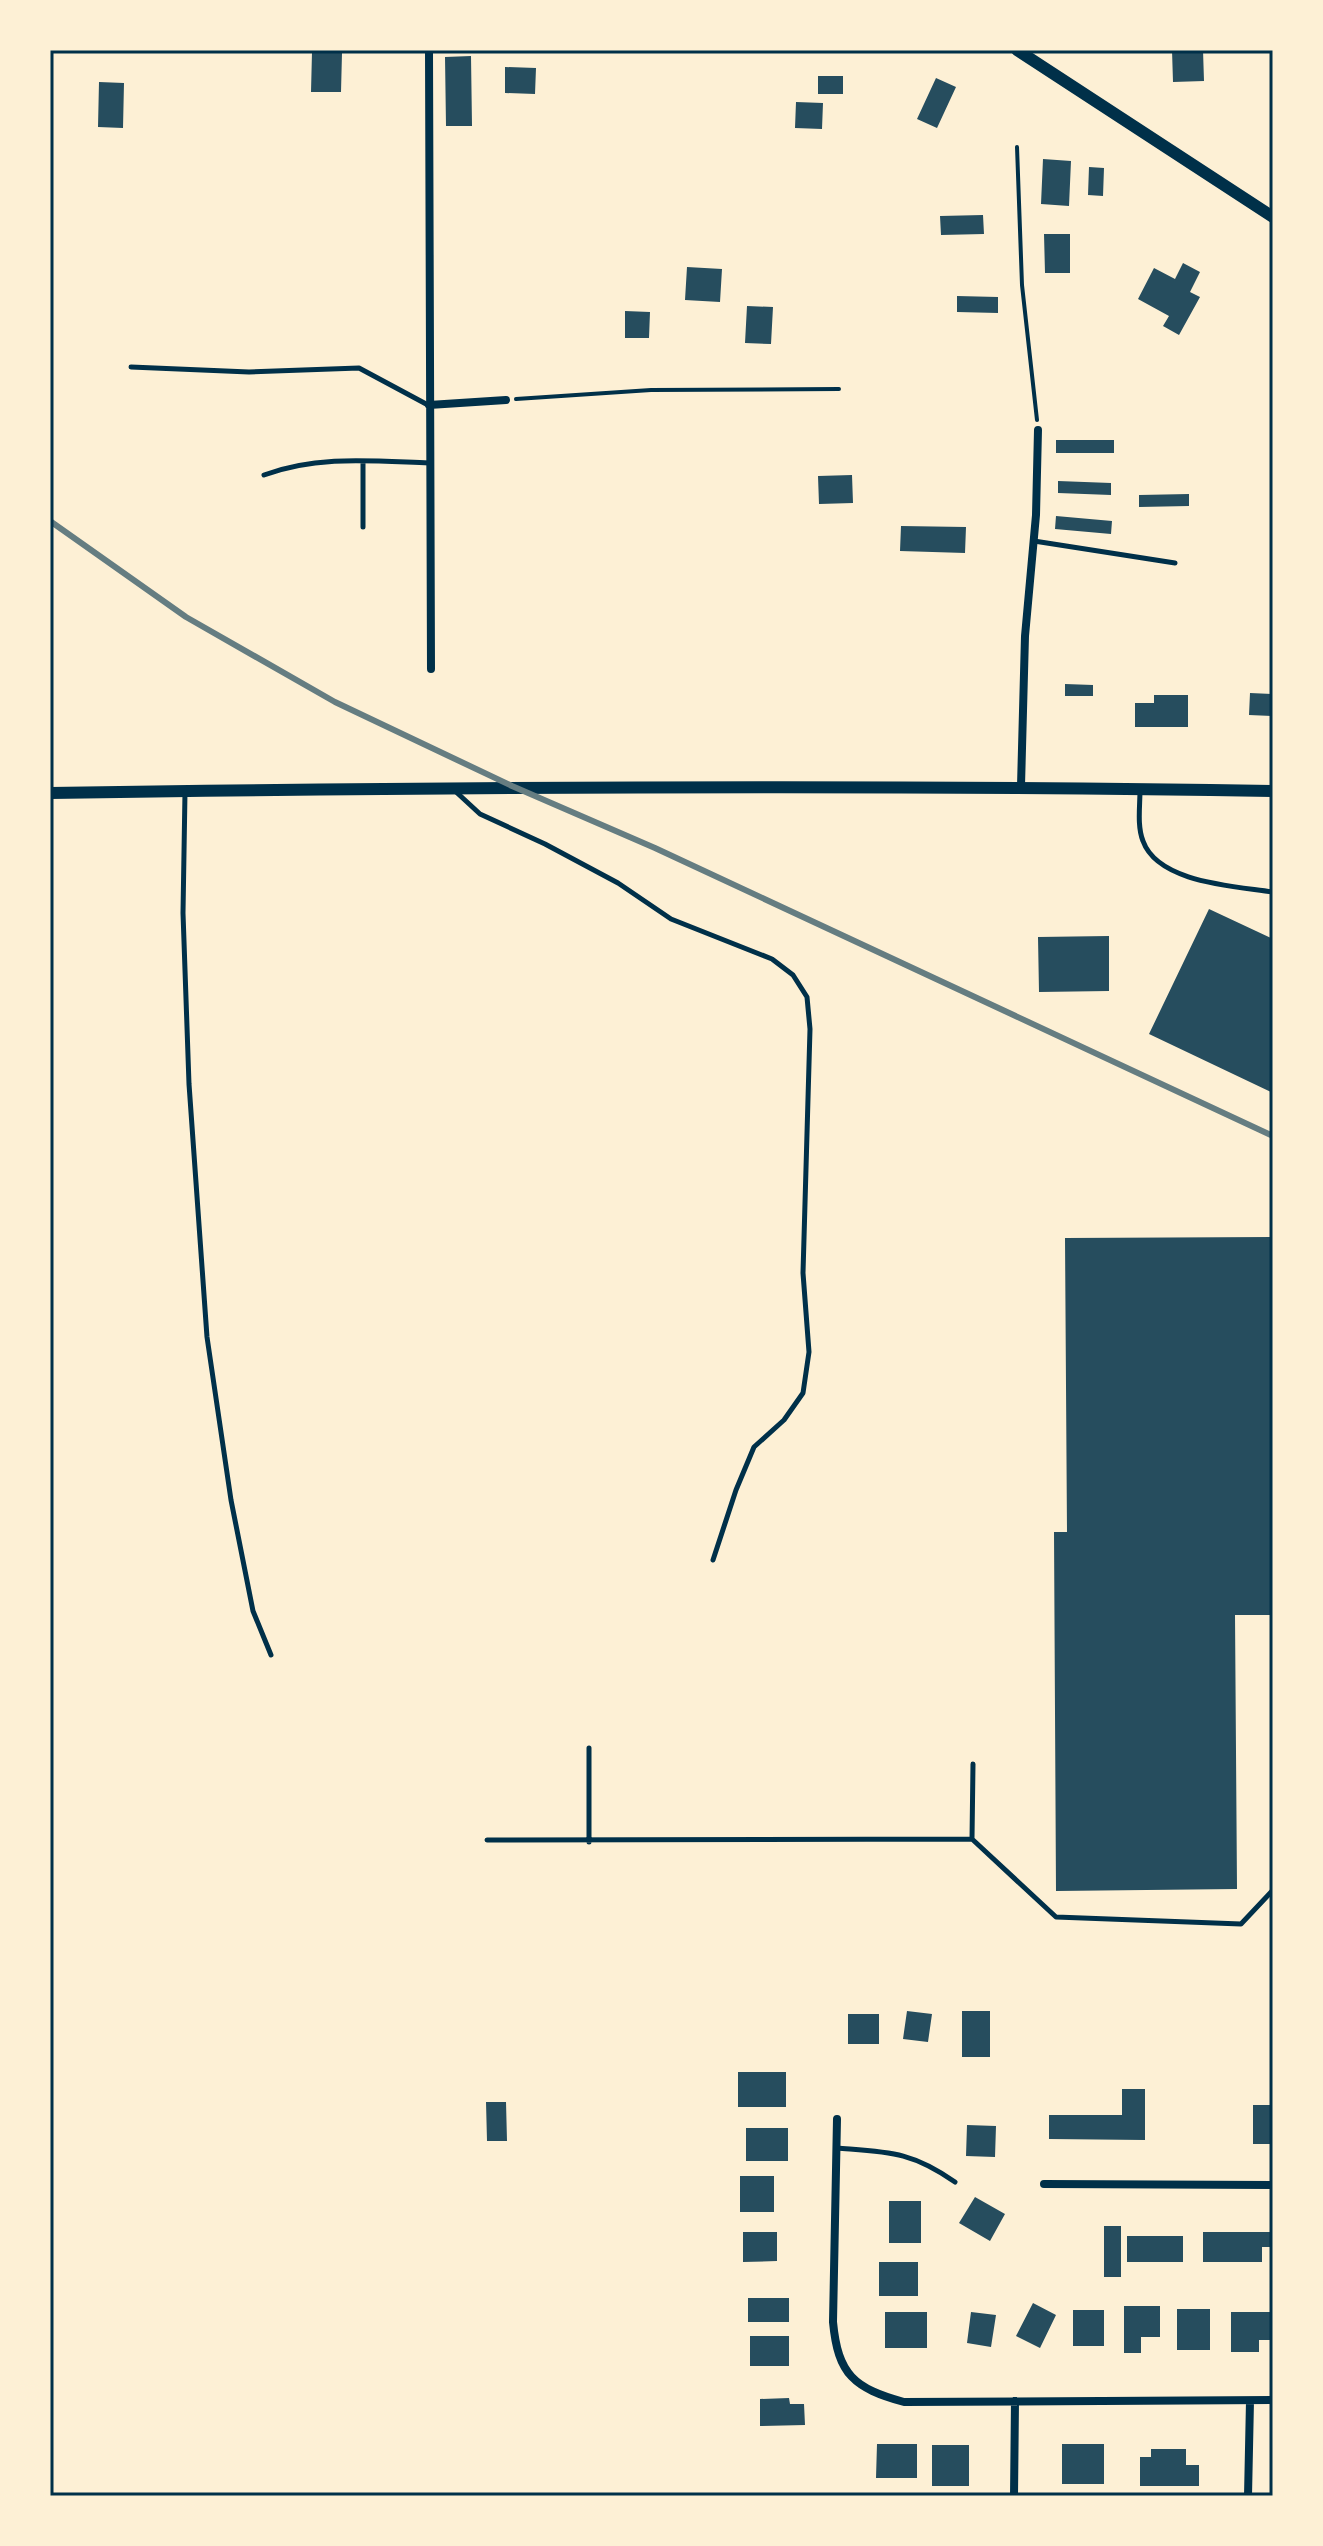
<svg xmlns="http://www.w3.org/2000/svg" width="1323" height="2546" font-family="Inter,sans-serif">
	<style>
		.building { fill: #264d5e }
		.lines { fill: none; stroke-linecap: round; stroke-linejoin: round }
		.path { stroke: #003049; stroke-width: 4 }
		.service { stroke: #003049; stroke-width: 5 }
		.minor { stroke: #003049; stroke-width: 8 }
		.tertiary { stroke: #003049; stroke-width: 12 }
		.rail { stroke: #657d81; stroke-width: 6 }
		.neatline { fill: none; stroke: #003049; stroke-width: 3 }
	</style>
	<rect width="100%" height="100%" fill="#fdf0d5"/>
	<path class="building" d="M1172,50h31l1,31 -31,1z
		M312,52l30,1 -1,39h-30z
		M471,56l1,70h-26l-1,-69z
		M505,67l31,1 -1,26 -30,-1z
		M818,76h25v18h-25z
		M936,78l20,9 -19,41 -20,-9z
		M99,82l25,1 -1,45 -25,-1z
		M796,102l27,1 -1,26 -27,-1z
		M1043,159l28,2 -2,45 -28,-2z
		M1089,167l15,1 -1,28 -15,-1z
		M983,215l1,19 -43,1 -1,-19z
		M1044,234h26v39h-25z
		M1183,263l17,9 -10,20 10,5 -21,38 -16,-9 6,-10 -31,-17 16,-31 21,11z
		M687,267l35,2 -2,33 -35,-2z
		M957,296l41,1v16l-41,-1z
		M747,306l26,1 -2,37 -26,-1z
		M625,311l25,1 -1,26h-24z
		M1056,440h58v13h-58z
		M852,475l1,28 -34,1 -1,-28z
		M1058,481l53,2v12l-53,-2z
		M1189,494v12l-50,1v-12z
		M1056,516l56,5 -1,13 -56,-5z
		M901,526l65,1 -1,26 -65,-2z
		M1065,684l28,1v11h-28z
		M1250,693l23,1v22l-24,-1z
		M1154,695h34v32h-53v-24h19z
		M1209,909l64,30v154l-124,-59z
		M1109,936v55l-70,1 -1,-55z
		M1273,1237v378h-38l2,274 -181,2 -2,-359h13l-2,-294z
		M907,2011l25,3 -4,28 -25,-3z
		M962,2011h28v46h-28z
		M848,2014h31v30h-31z
		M738,2072h48v35h-48z
		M1122,2089h23v51l-96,-1v-24h73z
		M486,2102h20l1,39h-20z
		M1253,2105h20v39h-20z
		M967,2125l29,1 -1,31 -29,-1z
		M746,2128h42v33h-42z
		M740,2176h34v36h-34z
		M975,2197l30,17 -15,27 -31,-18z
		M889,2201h32v42h-32z
		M1104,2226h17v51h-17z
		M743,2232h34v29l-34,1z
		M1203,2232h70v15h-11v15h-59z
		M1127,2236h56v26h-56z
		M879,2262h39v34h-39z
		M748,2298h41v24h-41z
		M1033,2303l23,12 -16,33 -24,-12z
		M1124,2306h36v31h-19v16h-17z
		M1177,2309h33v41h-33z
		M1073,2310h31v36h-31z
		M885,2312h42v36h-42z
		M971,2312l25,3 -5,32 -24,-4z
		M1231,2312h40v28h-12v12h-28z
		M750,2336h39v30h-39z
		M789,2398l1,6h14l1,21 -45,1v-27z
		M877,2444h40v34h-41z
		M1062,2444h42v40h-42z
		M932,2445h37v41h-37z
		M1151,2449h35v16h13v21h-59v-29h11z"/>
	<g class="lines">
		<path class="path" d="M1017,147l5,138 15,135
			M516,399l135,-9 188,-1"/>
		<path class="service" d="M131,367l118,5 110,-4 69,37
			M264,475c53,-20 109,-14 165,-12
			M363,527v-66
			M1034,541l141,22
			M454,790l26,24 65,30 73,39 53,36 101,40 21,16 14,22 3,32 -7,244 6,79 -6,41 -19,27 -30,27 -18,43 -23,70
			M1140,790c0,16 -3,36 3,51 15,42 92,45 130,51
			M185,792l-2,121 6,171 18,253 24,163 22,111 18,44
			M589,1748v94
			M972,1839l1,-75
			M487,1840l485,-1 84,78 185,7 32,-34
			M837,2148c51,4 74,3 118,34"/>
		<path class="minor" d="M429,50l2,619
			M429,405l77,-5
			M1021,786l4,-150 11,-121 2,-85
			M837,2119l-4,203c5,53 21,66 71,80l369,-2
			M1044,2184l229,1
			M1014,2496l1,-95
			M1248,2496l2,-95"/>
		<path class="tertiary" d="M1017,50l256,167
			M50,793c408,-6 815,-9 1223,-2"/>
		<path class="rail" d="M50,521l136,96 149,85 177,84 143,62 618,288"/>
	</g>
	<rect width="1323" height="2546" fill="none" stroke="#fdf0d5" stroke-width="104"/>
	<rect x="52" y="52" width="1219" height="2442" class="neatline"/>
</svg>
